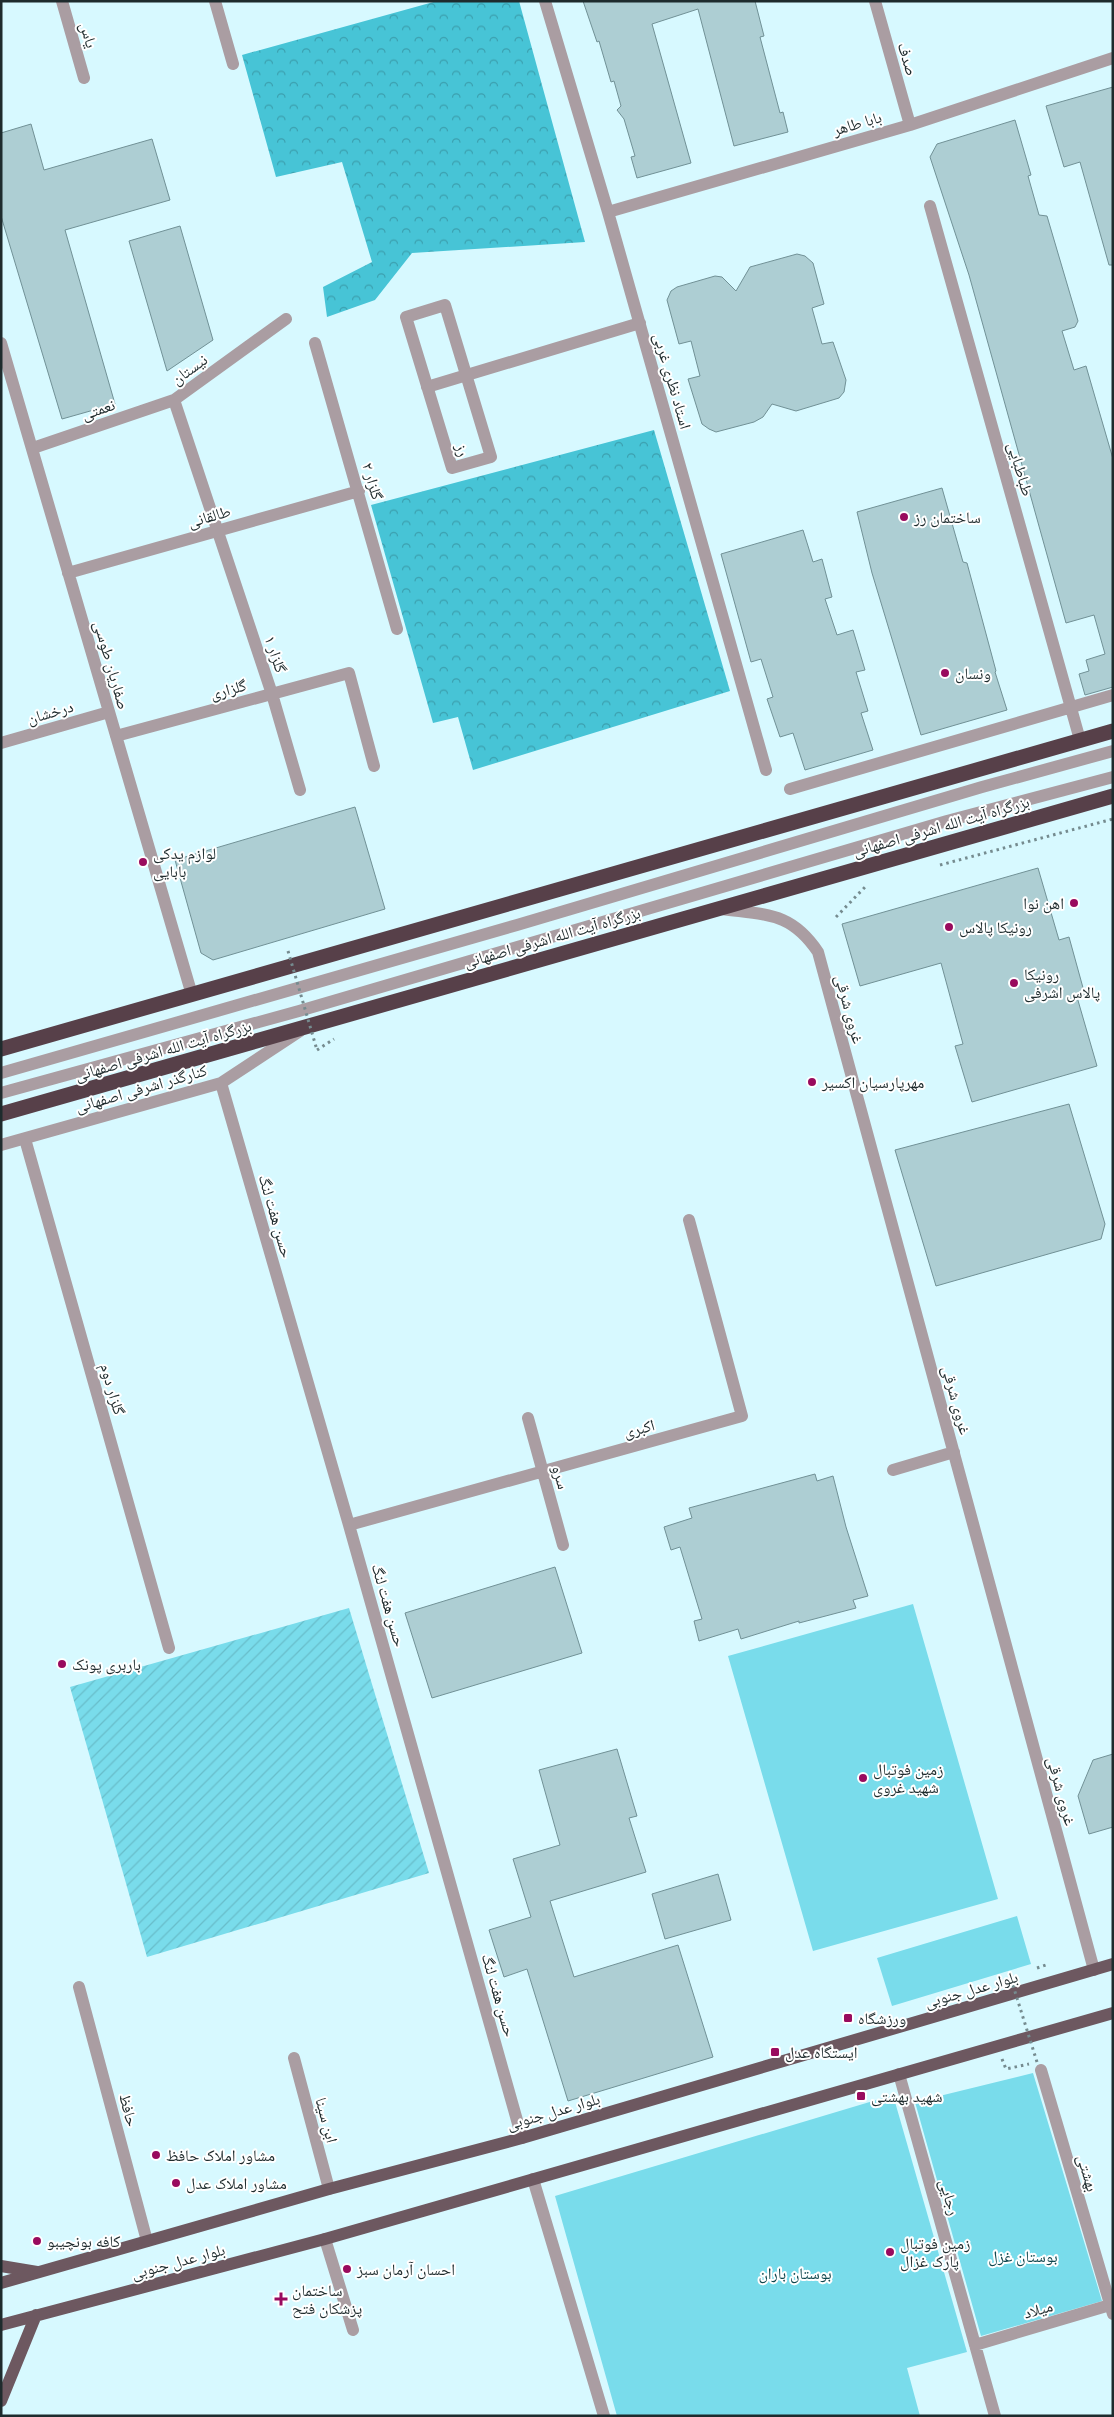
<svg xmlns="http://www.w3.org/2000/svg" width="1114" height="2417" font-family="'IBM Plex Sans','Noto Naskh Arabic',sans-serif">
	<style>
		.forest { fill: url(#forest-crowns) }
		.park { fill: #79dceb }
		.garden { fill: url(#garden-furrows) }
		.building { fill: #adced3; stroke: #719196 }
		.lines { fill: none; stroke-linecap: round; stroke-linejoin: round }
		.path { stroke: #758b8f; stroke-width: 3; stroke-dasharray: 2.5 4; stroke-linecap: butt }
		.minor { stroke: #aa9da2; stroke-width: 12 }
		.major { stroke: #6d5860; stroke-width: 12 }
		.highway { stroke: #574049; stroke-width: 15 }
		.path-bridge { stroke: #758b8f; stroke-width: 3; stroke-dasharray: 2.5 4; stroke-linecap: butt }
		.poi-dot { fill: #990b5e; stroke: #fff; stroke-width: 2 }
		.labels { text-anchor: middle; stroke-width: 4; stroke-linejoin: round; paint-order: stroke }
		.street-label { font-size: 16px; fill: #1e2b2d; stroke: #fff }
		.poi-label { font-size: 16px; fill: #1e2b2d; stroke: #fff; text-anchor: start }
		.park-label { font-size: 16px; fill: #0d454c; stroke: #fff }
	</style>
	<defs>
		<pattern id="forest-crowns" width="20" height="18" patternUnits="userSpaceOnUse" patternTransform="scale(1.25)"><rect width="20" height="18" fill="#47c4d6"/><path d="M2 6a3 3 0 1 1 6 0M12 15a3 3 0 1 1 6 0" fill="none" stroke="#3b9fae"/></pattern>
		<pattern id="garden-furrows" width="10" height="10" patternUnits="userSpaceOnUse" patternTransform="scale(1.25)"><rect width="10" height="10" fill="#79dceb"/><path d="M-1 1l2-2M0 10L10 0M9 11l2-2" fill="none" stroke="#68bdca"/></pattern>
	</defs>
	<rect width="100%" height="100%" fill="#d7f9ff"/>
	<path class="forest" d="M437,1h82l66,241 -173,11 -37,47 -48,17 -4,-30 49,-25 -30,-100 -66,15 -34,-122z
		M654,430l76,261 -257,79 -15,-53 -25,6 -62,-218z"/>
	<path class="park" d="M913,1604l85,295 -185,52 -85,-295z
		M1017,1916l14,48 -139,42 -15,-48z
		M1033,2073l69,228 -121,35 -66,-234z
		M893,2095l74,257 -60,16 13,48h-303l-62,-220z"/>
	<path class="garden" d="M349,1608l80,265 -282,84 -77,-270z"/>
	<path class="building" d="M583,1h172l9,35 -4,1 20,76 3,-1 5,20 -54,14 -36,-137 -46,15 39,139 -54,15 -6,-21 4,-1 -11,-37 -7,-9 4,-4 -7,-25 -3,1 -12,-41 -2,1z
		M1113,87v178h-4l-29,-103 -16,5 -18,-61z
		M1015,120l16,55 -3,1 11,39 8,1 31,105 -3,6 -13,4 12,39 12,-4 27,93v228l-28,8 -6,-21 10,-3 -3,-11 19,-6 -11,-39 -28,8 -97,-348 -39,-118 7,-13z
		M31,124l13,46 108,-31 18,61 -105,30 50,174 -53,15 -61,-203v-83z
		M180,226l33,114 -46,31 -38,-130z
		M797,254l8,2 8,7 11,41 -12,4 10,36 11,-2 13,38 -2,12 -5,6 -43,13 -24,-7 -9,13 -9,5 -38,10 -7,-3 -7,-5 -14,-45 12,-3 -9,-35 -12,3 -12,-44 4,-9 6,-4 38,-11 7,1 14,14 14,-24z
		M942,488l21,74 4,1 29,108 -1,1 12,38 -86,25 -49,-162 -15,-61z
		M803,530l10,32 9,-3 10,38 -7,2 12,36 16,-5 12,40 -9,2 12,39 -7,2 12,37 -68,20 -12,-37 -13,4 -13,-38 6,-2 -12,-38 -10,3 -30,-108z
		M355,807l30,102 -172,51 -12,-7 -26,-93z
		M1038,868l21,72 10,-3 16,58 -8,2 20,69 -125,36 -17,-56 8,-2 -22,-81 -81,23 -18,-62z
		M1069,1104l36,120 -4,15 -165,47 -41,-136z
		M815,1474l2,7 16,-5 13,51 22,69 -15,4 3,8 -57,15v-2l-58,18 -3,-10 -39,12 -5,-20 8,-2 -22,-72 -9,3 -7,-23 28,-9 -3,-10z
		M555,1567l27,86 -150,45 -27,-85z
		M617,1749l20,67 -8,2 17,54 -96,29 24,76 104,-32 35,112 -145,44 -41,-132 -23,8 -15,-47 42,-13 -18,-58 47,-14 -21,-75z
		M1113,1754v73l-24,7 -11,-38 15,-36z
		M718,1874l13,46 -66,19 -13,-45z"/>
	<g class="lines">
		<path class="path" d="M940,865l173,-46
			M836,917l31,-32
			M317,1050l17,-11
			M1037,1968l9,-3 1,3
			M1002,2059l4,10 23,-5"/>
		<path class="minor" d="M62,1l22,77
			M215,1l18,63
			M545,1l63,211 158,558
			M875,1l35,124
			M930,206l150,534
			M608,212l302,-87 203,-67
			M445,305l46,152 -39,11 -46,-151z
			M286,319l-112,81 98,294 28,96
			M1,343l191,652
			M315,343l82,286
			M427,387l213,-64
			M33,448l141,-48
			M68,573l291,-82
			M116,736l233,-63 25,93
			M1,743l108,-31
			M790,789l323,-94
			M722,909c45,6 69,3 96,43l276,1018
			M1,1073l516,-148 465,-138 131,-36
			M221,1083l128,442 173,613
			M1,1093l298,-82 648,-190 166,-44
			M25,1139l144,509
			M1,1145l220,-62 79,-52
			M528,1418l35,127
			M893,1470l61,-18
			M349,1525l393,-109 -53,-196
			M79,1987l68,254
			M294,2058l35,131
			M1041,2070l72,244
			M899,2074l96,342
			M533,2179l71,237
			M325,2239l28,91
			M975,2345l135,-40"/>
		<path class="major" d="M1,2266l36,6
			M1,2283l328,-94 193,-51 591,-174
			M1,2325l324,-86 788,-226
			M1,2401l35,-86"/>
		<path class="highway" d="M1,1049l1112,-318
			M1,1114l1112,-318"/>
		<path class="path-bridge" d="M288,951l29,99
			M1011,1979l26,83"/>
	</g>
	<g class="poi-dot">
		<circle cx="904" cy="517" r="5"/>
		<circle cx="945" cy="673" r="5"/>
		<circle cx="143" cy="862" r="5"/>
		<circle cx="1074" cy="903" r="5"/>
		<circle cx="949" cy="927" r="5"/>
		<circle cx="1014" cy="983" r="5"/>
		<circle cx="812" cy="1082" r="5"/>
		<circle cx="62" cy="1664" r="5"/>
		<circle cx="863" cy="1778" r="5"/>
		<rect x="843" y="2013" width="10" height="10" rx="2.5"/>
		<rect x="770" y="2047" width="10" height="10" rx="2.5"/>
		<rect x="856" y="2091" width="10" height="10" rx="2.5"/>
		<circle cx="156" cy="2155" r="5"/>
		<circle cx="176" cy="2183" r="5"/>
		<circle cx="37" cy="2241" r="5"/>
		<circle cx="890" cy="2252" r="5"/>
		<circle cx="347" cy="2269" r="5"/>
		<path d="M278.5 2291.5h5v5h5v5h-5v5h-5v-5h-5v-5h5z"/>
	</g>
	<g class="labels">
		<g class="street-label">
			<text transform="translate(89 35) rotate(74)" y="6">یاس</text>
			<text transform="translate(908 59) rotate(74)" y="6">صدف</text>
			<text transform="translate(857 123) rotate(-16)" y="6">بابا طاهر</text>
			<text transform="translate(189 369) rotate(-36)" y="6">نیستان</text>
			<text transform="translate(673 381) rotate(74)" y="6">استاد نظری غربی</text>
			<text transform="translate(98 409) rotate(-19)" y="6">نعمتی</text>
			<text transform="translate(463 450) rotate(73)" y="6">رز</text>
			<text transform="translate(1021 469) rotate(74)" y="6">طباطبایی</text>
			<text transform="translate(373 481) rotate(74)" y="6">گلزار ۲</text>
			<text transform="translate(209 516) rotate(-16)" y="6">طالقانی</text>
			<text transform="translate(276 654) rotate(71)" y="6">گلزار ۱</text>
			<text transform="translate(112 665) rotate(74)" y="6">صفاریان طوسی</text>
			<text transform="translate(228 689) rotate(-15)" y="6">گلزاری</text>
			<text transform="translate(50 712) rotate(-16)" y="6">درخشان</text>
			<text transform="translate(941 826) rotate(-16)" y="6">بزرگراه آیت الله اشرفی اصفهانی</text>
			<text transform="translate(552 937) rotate(-16)" y="6">بزرگراه آیت الله اشرفی اصفهانی</text>
			<text transform="translate(850 1009) rotate(75)" y="6">غروی شرقی</text>
			<text transform="translate(163 1050) rotate(-16)" y="6">بزرگراه آیت الله اشرفی اصفهانی</text>
			<text transform="translate(141 1088) rotate(-16)" y="6">کنارگذر اشرفی اصفهانی</text>
			<text transform="translate(276 1216) rotate(74)" y="6">حسن هفت لنگ</text>
			<text transform="translate(113 1389) rotate(74)" y="6">گلزار دوم</text>
			<text transform="translate(957 1400) rotate(75)" y="6">غروی شرقی</text>
			<text transform="translate(639 1428) rotate(-15)" y="6">اکبری</text>
			<text transform="translate(561 1477) rotate(74)" y="6">سرو</text>
			<text transform="translate(389 1605) rotate(74)" y="6">حسن هفت لنگ</text>
			<text transform="translate(1062 1791) rotate(75)" y="6">غروی شرقی</text>
			<text transform="translate(971 1989) rotate(-16)" y="6">بلوار عدل جنوبی</text>
			<text transform="translate(499 1995) rotate(74)" y="6">حسن هفت لنگ</text>
			<text transform="translate(129 2110) rotate(75)" y="6">حافظ</text>
			<text transform="translate(553 2111) rotate(-16)" y="6">بلوار عدل جنوبی</text>
			<text transform="translate(327 2120) rotate(75)" y="6">ابن سینا</text>
			<text transform="translate(1088 2173) rotate(74)" y="6">بهشتی</text>
			<text transform="translate(950 2197) rotate(74)" y="6">رجایی</text>
			<text transform="translate(178 2261) rotate(-15)" y="6">بلوار عدل جنوبی</text>
			<text transform="translate(1038 2309) rotate(-16)" y="6">میلاد</text>
		</g>
		<g class="poi-label">
			<text x="914" y="523">ساختمان رز</text>
			<text x="955" y="679">ونسان</text>
			<text x="153" y="859">لوازم یدکی<tspan x="153" dy="18">بابایی</tspan></text>
			<text x="1064" y="909" text-anchor="end">اهن نوا</text>
			<text x="959" y="933">رونیکا پالاس</text>
			<text x="1024" y="980">رونیکا<tspan x="1024" dy="18">پالاس اشرفی</tspan></text>
			<text x="822" y="1088">مهرپارسیان اکسیر</text>
			<text x="72" y="1670">باربری پونک</text>
			<text x="873" y="1775">زمین فوتبال<tspan x="873" dy="18">شهید غروی</tspan></text>
			<text x="858" y="2024">ورزشگاه</text>
			<text x="785" y="2058">ایستگاه عدل</text>
			<text x="871" y="2102">شهید بهشتی</text>
			<text x="166" y="2161">مشاور املاک حافظ</text>
			<text x="186" y="2189">مشاور املاک عدل</text>
			<text x="47" y="2247">کافه بونچیبو</text>
			<text x="900" y="2249">زمین فوتبال<tspan x="900" dy="18">پارک غزال</tspan></text>
			<text x="357" y="2275">احسان آرمان سبز</text>
			<text x="292" y="2296">ساختمان<tspan x="292" dy="18">پزشکان فتح</tspan></text>
		</g>
		<g class="park-label">
			<text x="1023" y="2262">بوستان غزل</text>
			<text x="795" y="2279">بوستان باران</text>
		</g>
	</g>
	<rect width="1114" height="2417" fill="none" stroke="#1e2b2d" stroke-width="5"/>
</svg>
